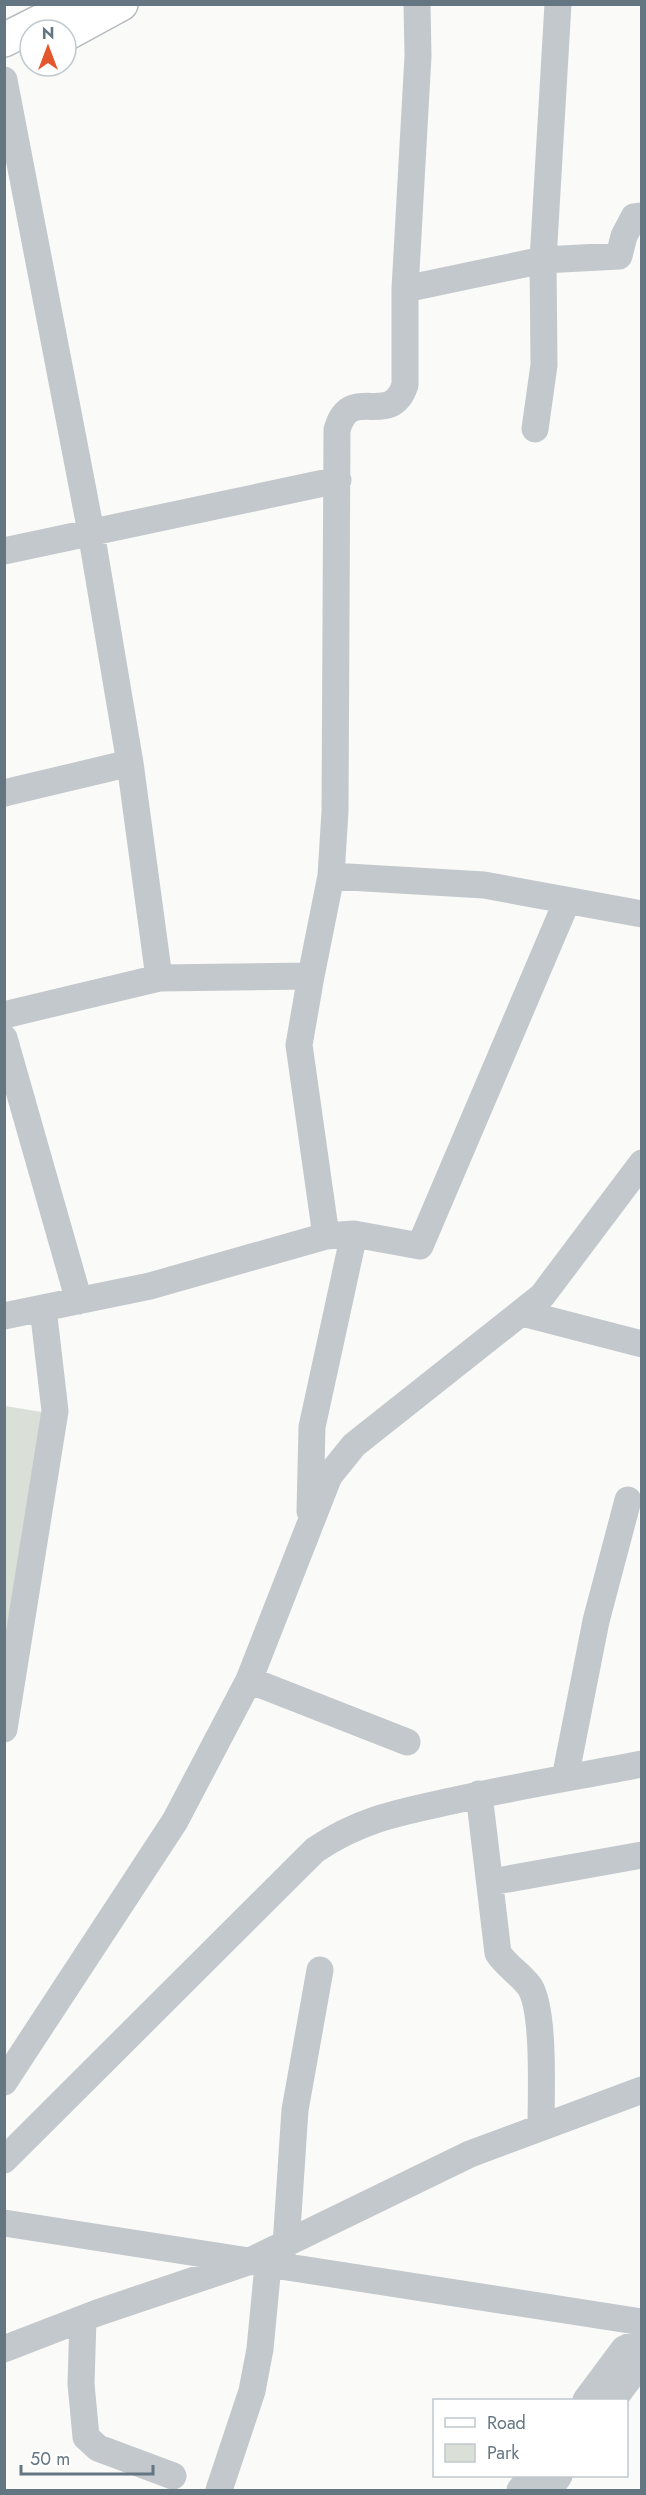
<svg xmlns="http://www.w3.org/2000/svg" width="646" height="2495" font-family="Jost,sans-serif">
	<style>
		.green { fill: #dadfd7 }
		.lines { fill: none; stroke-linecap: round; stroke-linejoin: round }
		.major-casing { stroke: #b5babe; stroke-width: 36 }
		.minor { stroke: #c3c8cc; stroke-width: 27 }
		.major { stroke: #fff; stroke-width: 33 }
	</style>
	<rect width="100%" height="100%" fill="#fafaf8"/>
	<path class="green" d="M5,1406l43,7 -43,257z"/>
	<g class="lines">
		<g class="major-casing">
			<path id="major" d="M66,34l55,-30
				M4,40l71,-36"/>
		</g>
		<path class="minor" d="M4,80l87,452 39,231 29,215 152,-2 20,-100 4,-65 2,-381c13,-48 53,0 68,-45v-96l138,-29 15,-256
			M405,289l13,-233 -1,-52
			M535,429l9,-64 -1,-105 76,-4 5,-20 10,-19 8,-1
			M4,551l334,-71
			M4,793l126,-30
			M331,876l153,9 158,29
			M4,1015l155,-37
			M4,1038l75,263
			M354,1234l66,12 147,-345
			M522,1313l120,31
			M4,1316l146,-30 176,-50
			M310,1511l2,-84 42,-193 -28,2 -27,-191 12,-69
			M249,1680l158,62
			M4,1729l51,-318 -12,-103
			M565,1778l31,-157 32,-121
			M479,1794l19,159c9,14 23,21 32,34 15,25 11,109 11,140
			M491,1882l151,-27
			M4,2082l171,-261 74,-141 80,-204 25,-31 188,-149 100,-133
			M4,2160l311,-310c47,-32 87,-38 141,-50 62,-14 124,-24 186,-36
			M4,2223l638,99
			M286,2245l9,-135 25,-140
			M83,2319l-2,65 5,53 12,11 75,28
			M4,2349l93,-36 151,-51 222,-108 172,-64
			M586,2400l38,-51 18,-9
			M613,2400l27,-36 2,-7
			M219,2490l33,-99 8,-42 8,-84
			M520,2490l11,-14
			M549,2490l10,-14"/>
		<use href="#major" class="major"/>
	</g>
	<rect width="646" height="2495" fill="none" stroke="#657683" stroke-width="12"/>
	<rect x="433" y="2399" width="195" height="78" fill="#ffffff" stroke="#c1c8cd" stroke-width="1.5"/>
	<rect x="445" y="2418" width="30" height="9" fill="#ffffff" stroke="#c1c8cd" stroke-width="1.5"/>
	<text x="487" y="2429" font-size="18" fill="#657683">Road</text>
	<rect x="445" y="2444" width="30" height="18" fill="#dadfd7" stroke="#c1c8cd" stroke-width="1.5"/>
	<text x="487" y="2459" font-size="18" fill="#657683">Park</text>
	<g transform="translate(48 48)"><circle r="28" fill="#ffffff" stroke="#c1c8cd" stroke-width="1.5"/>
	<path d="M0-4.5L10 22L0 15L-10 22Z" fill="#e4572e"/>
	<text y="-9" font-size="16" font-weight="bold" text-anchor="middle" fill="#657683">N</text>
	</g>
	<path d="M21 2465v9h132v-9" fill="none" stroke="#657683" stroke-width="3"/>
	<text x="30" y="2465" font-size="18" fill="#657683" stroke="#ffffff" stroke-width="4.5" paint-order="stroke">50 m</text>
</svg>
